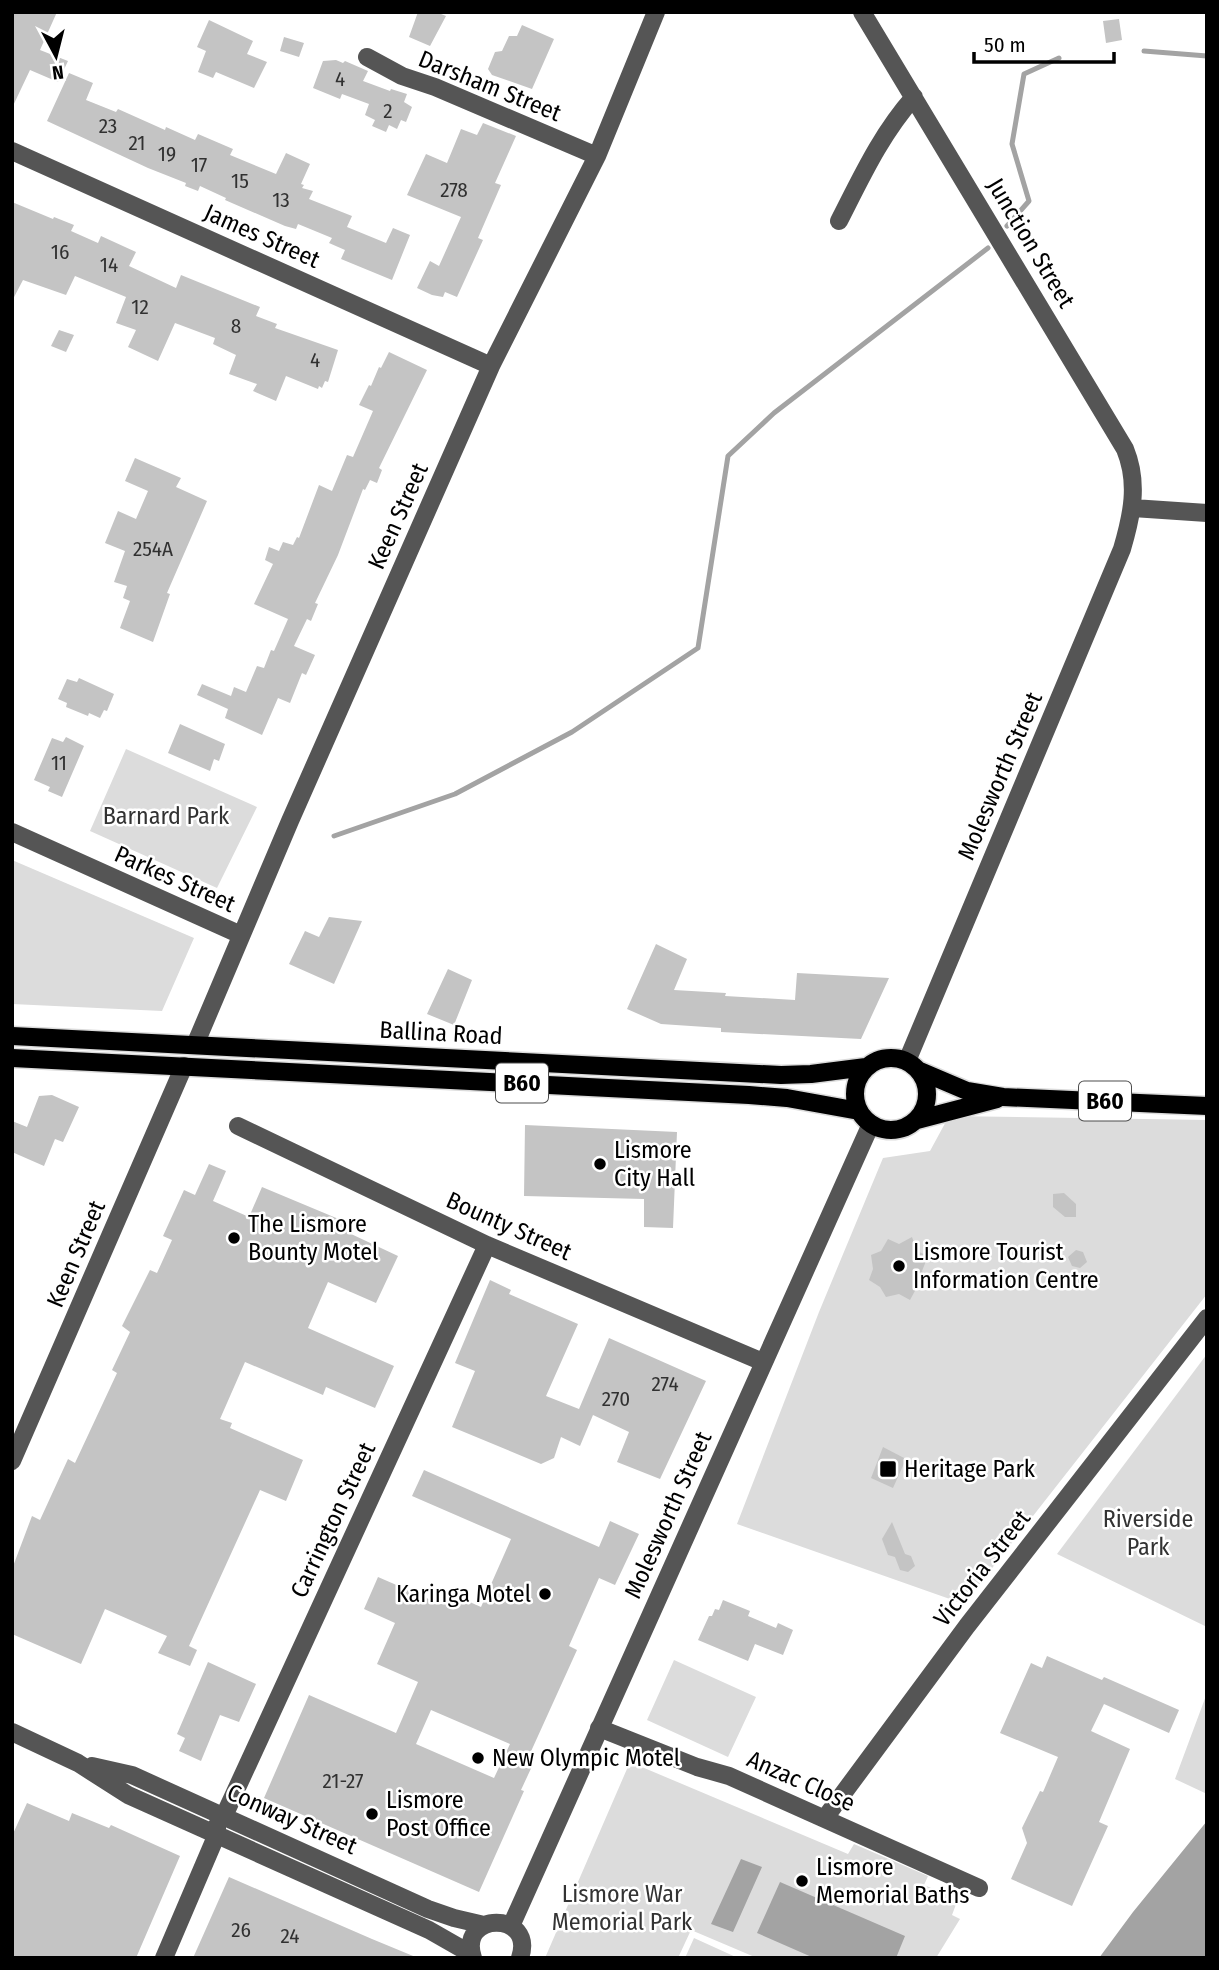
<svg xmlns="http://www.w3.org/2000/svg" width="1219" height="1970" font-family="'Fira Sans Condensed',sans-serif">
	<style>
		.green { fill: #dcdcdc }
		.water { fill: #a3a3a3 }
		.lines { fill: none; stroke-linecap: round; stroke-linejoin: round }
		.stream { stroke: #a3a3a3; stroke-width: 5 }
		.building { fill: #c4c4c4; fill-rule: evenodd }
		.major-casing { stroke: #dbdbdb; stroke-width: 21 }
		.minor { stroke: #555; stroke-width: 18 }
		.major { stroke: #000; stroke-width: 18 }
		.poi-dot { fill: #000; stroke: #fff; stroke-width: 2.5 }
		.labels { text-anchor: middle; stroke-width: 5; stroke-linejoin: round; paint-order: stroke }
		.number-label { font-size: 21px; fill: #313131 }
		.shield { fill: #fff; stroke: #4c4c4c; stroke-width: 2 }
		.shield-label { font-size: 23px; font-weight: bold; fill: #000 }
		.street-label { font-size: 24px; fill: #000; stroke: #fff }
		.park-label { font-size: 24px; fill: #333; stroke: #fff }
		.poi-label { font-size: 24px; fill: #000; stroke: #fff; text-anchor: start }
	</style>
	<rect width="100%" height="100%" fill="#fff"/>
	<path class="green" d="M126,749l131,58 -40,81 -127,-57z
		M12,860l182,78 -32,73 -150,-7z
		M949,1116l258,4v174l-243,310 -227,-80 82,-212 64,-154 47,-7z
		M1207,1354v273l-150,-73z
		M674,1660l82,37 -28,60 -81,-37z
		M1207,1693v101l-32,-15z
		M630,1762l218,92 6,-10 74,32 -4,9 34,14 -6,16 8,4 -24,39h-179l-66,-28 -13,28h-133z
		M694,1938l44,20h-53z"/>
	<path class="water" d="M1207,1821v137h-108l34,-46z
		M741,1859l21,8 -29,65 -22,-8z
		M780,1882l125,54 -9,22h-82l-57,-25z"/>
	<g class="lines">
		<path class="stream" d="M1144,51l63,5
			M1007,226l22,-25 -17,-57 12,-70 35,-16
			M334,836l121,-42 117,-62 126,-84 30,-192 46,-43 214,-165"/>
	</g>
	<path class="building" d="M12,12h45l-17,38 28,11 -10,21 -28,-12 -18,38z
		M418,12h18l10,4 -16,30 -21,-9z
		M1119,19l3,21 -16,3 -3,-22z
		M209,20l44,21 -6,13 20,8 -13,26 -38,-16 -3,6 -15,-6 8,-21 -9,-4z
		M522,25l32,14 -22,50 -40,-14 -4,-6 7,-17 7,-1 7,-15h8z
		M284,37l20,6 -5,14 -19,-6z
		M336,60l7,3 2,-2 23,10 -5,10 27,10 1,-2 16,5 -3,8 8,5 -6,15 -5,-2 -4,9 -8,-4 -3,7 -14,-6 3,-6 -10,-5 4,-11 -27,-10 -2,5 -27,-11 10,-27z
		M69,73l24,10 -7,17 30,12 2,-3 47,21 1,-3 29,13 3,-6 35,15 -3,6 46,19 10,-21 24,11 -9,20 3,1 -2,3 11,3 -4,8 43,17 -5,11 39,16 7,-15 17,7 -18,45 -51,-21 4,-9 -16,-7 3,-5 -34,-14 -2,5 -11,-3 -60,-26 1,-2 -26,-12 -2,5 -13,-5 1,-3 -38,-15 -101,-47z
		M483,123l33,13 -21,47 6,2 -23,53 5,2 -26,57 -12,-5 -2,5 -11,-2 -15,-7 13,-27 9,5 22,-49 -54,-22 19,-41 21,9 14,-34 16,6z
		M12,202l41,17 1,-2 20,8 -3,6 27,12 3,-7 35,16 -7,14 47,22 5,-13 79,32 -4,9 21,8 -2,4 63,22 -10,32 -3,-1 -3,7 -3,-2 -1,3 -32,-13 -10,25 -23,-10 4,-7 -28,-10 7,-19 -23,-11 2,-6 -40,-15 -17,38 -30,-14 8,-17 -20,-7 10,-26 -51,-21 -9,19 -43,-15 -11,21z
		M59,330l15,5 -8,17 -15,-6z
		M389,352l38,18 -48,98 3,2 -5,13 -7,-3 -5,10 -2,-1 -25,66 -23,48 3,1 -7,17 -4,-2 -13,27 21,9 -9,20 -4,-2 -12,30 -12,-5 -16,37 -37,-17 3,-9 -31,-14 5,-11 29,12 3,-9 12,5 11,-26 7,2 7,-18 3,1 14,-32 -34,-15 19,-40 -8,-4 4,-13 10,4 4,-9 10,3 4,-8 2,1 20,-53 13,6 15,-36 6,2 20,-46 -14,-6 10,-20 2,1 8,-19 2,1z
		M135,458l46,20 -5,9 31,14 -40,92 3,1 -17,48 -33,-14 10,-27 -7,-3 4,-12 -13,-4 11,-31 -20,-8 13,-32 18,8 12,-28 -23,-10z
		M79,678l35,16 -7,17 -3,-1 -4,8 -11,-5 -1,3 -22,-9 1,-4 -9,-4 9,-20 10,3z
		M180,724l45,20 -6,17 -5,-2 -4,12 -42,-18z
		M66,737l18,9 -22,51 -14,-6 2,-4 -16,-7 18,-42 11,4z
		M329,917l33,4 -28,63 -45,-20 16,-33 14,6z
		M656,944l31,15 -13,31 52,3 -1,3 70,4 2,-27 92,5 -28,61 -140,-7v-4l-60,-4 -34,-15z
		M448,969l24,11 -18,45 -27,-11z
		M52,1095l27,12 -16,35 -8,-3 -11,27 -32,-14v-31l15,6 12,-31z
		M525,1125l152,7 -4,96 -29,-1v-28l-120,-3z
		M209,1164l17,7 -13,30 36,16 13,-30 91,38 -4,8 49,23 -22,47 -48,-21 -20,46 86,38 -19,42 -49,-21 -3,8 -78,-33 -25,57 12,4 -2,5 73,32 -17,41 -26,-11 -71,156 8,4 -7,16 -32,-13 9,-17 -62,-27 -24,55 -69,-30v-65l20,-53 8,4 28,-61 7,4 42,-90 -5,-3 18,-38 -8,-6 28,-56 7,3 15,-33 -9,-4 21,-46 11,5z
		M1064,1193l12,11v13h-11l-12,-10v-13z
		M912,1237l5,14 11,5 -6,15 8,13 -14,5 -6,11 -11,-6 -13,3 -6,-10 -11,-7 4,-11 -2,-14 10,-4 7,-12 11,5z
		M1076,1250l7,2 4,10 -7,6 -8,-2 -4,-9z
		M490,1280l21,10 -2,4 69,30 -32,72 33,13 30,-71 97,43 -46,98 -43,-17 12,-30 -36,-17 -13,31 -19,-9 -7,21 -13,6 -89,-37 23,-56 -20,-8z
		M883,1447l23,12 -13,29 -22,-10z
		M424,1470l175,77 11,-26 29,13 -24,51 -16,-7 -30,68 8,4 -49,108 6,4 -13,28 3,1 -45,101 -215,-94 45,-103 87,38 22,-51 -41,-18 18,-41 -31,-14 14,-32 53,23 5,-13 45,20 30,-68 -99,-43zM431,1710l79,34 -16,34 -78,-34z
		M892,1522l13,32 6,2 4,10 -7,6 -8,-2 -5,-13 -7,-2 -6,-16z
		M723,1600l27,11 -2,5 28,12 2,-5 15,7 -10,25 -28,-11 -7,17 -50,-21 11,-24h3l3,-7 4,1z
		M1047,1656l55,24 2,-3 75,33 -10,23 -65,-29 -13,27 39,18 -31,73 9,4 -36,80 -61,-27 16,-36 -5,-15 18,-37 3,1 15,-35 -58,-24 31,-70 11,5z
		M208,1662l48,22 -17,38 -19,-7 -19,46 -22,-10 6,-13 -8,-4z
		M27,1803l42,18 3,-8 37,15 2,-3 69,31 -44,102h-124v-122z
		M229,1877l143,62 46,19h-225z"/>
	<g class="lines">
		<g class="major-casing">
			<path id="major" d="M12,1036l769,39 30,-1 55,-7
				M855 1094a36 36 0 1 1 72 0a36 36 0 1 1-72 0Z
				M12,1058l737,37 38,3 72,13
				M920,1071l47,20 36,6 204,9
				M917,1120l80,-21"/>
		</g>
		<path class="minor" d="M862,12l263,437c14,34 7,66 -3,100l-215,512
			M367,57l35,19 33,11 162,69
			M12,151l479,215
			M839,221c22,-43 42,-87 75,-124
			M1133,508l74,5
			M12,832l229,103
			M195,1045l95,-224 201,-455 106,-210 59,-144
			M238,1126l249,119 276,117
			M12,1461l172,-395
			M599,1728l98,39 32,9 250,112
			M12,1732l66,31 50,32 301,135 42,24
			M92,1766l40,9 296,134 26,9 30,7
			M224,1816l263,-571
			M825,1818l142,-192 240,-308
			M511,1926l360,-802
			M164,1958l53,-124v-9
			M473,1958c-16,-47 63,-47 47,0"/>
		<use href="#major" class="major"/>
	</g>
	<g class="poi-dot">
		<circle cx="600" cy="1164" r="7"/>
		<circle cx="234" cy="1238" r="7"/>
		<circle cx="899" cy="1266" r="7"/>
		<rect x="879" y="1460" width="18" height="18" rx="3.5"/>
		<circle cx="545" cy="1594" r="7"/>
		<circle cx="478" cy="1758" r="7"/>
		<circle cx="372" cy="1814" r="7"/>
		<circle cx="802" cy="1881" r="7"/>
	</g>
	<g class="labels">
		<g class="number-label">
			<text x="340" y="86">4</text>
			<text x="388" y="118">2</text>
			<text x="108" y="133">23</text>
			<text x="137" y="150">21</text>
			<text x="167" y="161">19</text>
			<text x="199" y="172">17</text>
			<text x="240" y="188">15</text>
			<text x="454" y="197">278</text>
			<text x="281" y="207">13</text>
			<text x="60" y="259">16</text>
			<text x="109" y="272">14</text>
			<text x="140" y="314">12</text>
			<text x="236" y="333">8</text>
			<text x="315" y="367">4</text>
			<text x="153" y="556">254A</text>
			<text x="59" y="770">11</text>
			<text x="665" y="1391">274</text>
			<text x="616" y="1406">270</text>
			<text x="343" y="1788">21-27</text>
			<text x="241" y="1937">26</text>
			<text x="290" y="1943">24</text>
		</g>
		<g class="shield">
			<rect x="496" y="1063.5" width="52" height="39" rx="5"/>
			<rect x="1079" y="1081.5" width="52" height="39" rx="5"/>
		</g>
		<g class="shield-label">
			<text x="522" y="1091">B60</text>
			<text x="1105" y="1109">B60</text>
		</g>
		<g class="street-label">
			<text transform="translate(490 86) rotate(22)" y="8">Darsham Street</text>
			<text transform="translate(262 236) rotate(24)" y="8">James Street</text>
			<text transform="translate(1031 243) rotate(59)" y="8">Junction Street</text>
			<text transform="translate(398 516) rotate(-66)" y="8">Keen Street</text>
			<text transform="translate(1000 776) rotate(-67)" y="8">Molesworth Street</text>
			<text transform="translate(175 879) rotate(24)" y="8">Parkes Street</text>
			<text transform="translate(441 1033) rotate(3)" y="8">Ballina Road</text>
			<text transform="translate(509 1226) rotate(24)" y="8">Bounty Street</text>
			<text transform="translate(76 1254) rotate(-67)" y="8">Keen Street</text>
			<text transform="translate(668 1515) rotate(-66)" y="8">Molesworth Street</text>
			<text transform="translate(333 1520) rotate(-65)" y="8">Carrington Street</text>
			<text transform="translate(982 1568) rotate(-52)" y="8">Victoria Street</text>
			<text transform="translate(801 1781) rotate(24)" y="8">Anzac Close</text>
			<text transform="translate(292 1819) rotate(24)" y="8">Conway Street</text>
		</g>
		<g class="park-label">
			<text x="166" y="824">Barnard Park</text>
			<text x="1148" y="1527">Riverside<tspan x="1148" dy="28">Park</tspan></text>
			<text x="622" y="1902">Lismore War<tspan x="622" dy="28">Memorial Park</tspan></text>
		</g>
		<g class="poi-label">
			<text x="614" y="1158">Lismore<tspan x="614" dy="28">City Hall</tspan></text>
			<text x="248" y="1232">The Lismore<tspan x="248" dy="28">Bounty Motel</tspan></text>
			<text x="913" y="1260">Lismore Tourist<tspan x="913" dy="28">Information Centre</tspan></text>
			<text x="904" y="1477">Heritage Park</text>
			<text x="531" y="1602" text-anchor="end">Karinga Motel</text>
			<text x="492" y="1766">New Olympic Motel</text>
			<text x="386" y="1808">Lismore<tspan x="386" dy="28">Post Office</tspan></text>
			<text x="816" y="1875">Lismore<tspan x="816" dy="28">Memorial Baths</tspan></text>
		</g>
	</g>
	<rect width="1219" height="1970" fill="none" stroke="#000000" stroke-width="28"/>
	<g transform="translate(56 56) rotate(173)" stroke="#ffffff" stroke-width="5" paint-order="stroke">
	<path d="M0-5L12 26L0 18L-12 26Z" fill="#000000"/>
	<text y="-10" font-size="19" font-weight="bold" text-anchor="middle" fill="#000000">N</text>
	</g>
	<path d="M974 52v10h140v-10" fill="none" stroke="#000000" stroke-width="3.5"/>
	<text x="984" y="52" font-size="21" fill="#000000" stroke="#ffffff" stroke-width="5" paint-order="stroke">50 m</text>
</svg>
